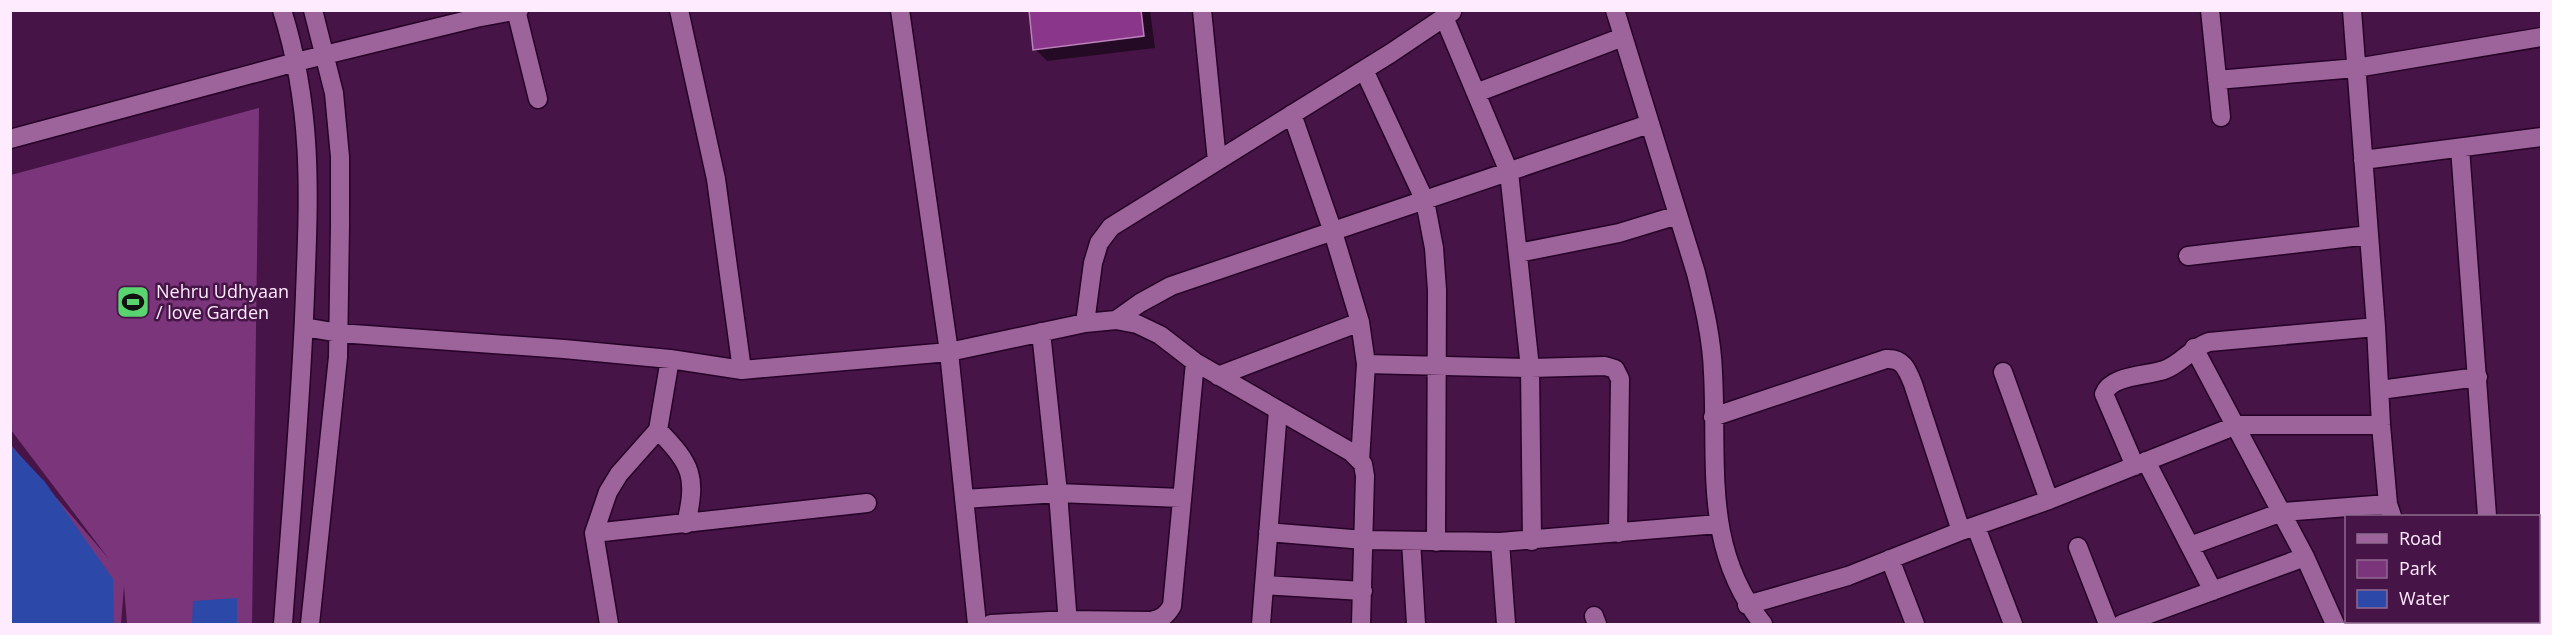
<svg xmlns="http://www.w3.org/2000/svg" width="2552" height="635" font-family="'Open Sans',sans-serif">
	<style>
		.green { fill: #7b367b }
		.water { fill: #2c48a8 }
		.shadow { fill: #0007 }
		.building { fill: #8a368b; stroke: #bb81ba; stroke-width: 1.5 }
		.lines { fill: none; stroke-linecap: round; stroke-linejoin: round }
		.minor-casing { stroke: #270228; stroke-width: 21 }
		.minor { stroke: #9c649b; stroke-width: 18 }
		.labels { text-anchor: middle; stroke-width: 5; stroke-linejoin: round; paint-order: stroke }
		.poi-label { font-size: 18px; fill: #feebfd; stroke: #461447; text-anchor: start }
	</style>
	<rect width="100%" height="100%" fill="#461447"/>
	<path class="green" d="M259,108l-7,516h-125l-3,-38 -3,38h-110v-179l98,114 -98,-129v-255z"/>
	<path class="water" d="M10,445l35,37 68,97 1,45h-103z
		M237,598v26h-45l1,-23z"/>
	<path class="shadow" d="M1030,10h120l5,38 -108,13 -12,-12z"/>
	<path class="building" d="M1029,10h112l3,26 -111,14z"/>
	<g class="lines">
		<g class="minor-casing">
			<path id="minor" d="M282,10c31,99 27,183 23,284 -4,110 -14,220 -22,330
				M516,10l22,89
				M679,10l37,169 26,191
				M1202,10l15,151
				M1615,10l81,263c8,33 16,66 17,100 5,91 -11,175 50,251
				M2210,10l11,107
				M2352,10l24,317 5,98 7,79 4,12
				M1444,17l65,155 21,196 2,173
				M1364,70l61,131 9,47 3,42 -1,252
				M2217,80l139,-12 186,-31
				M1476,93l147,-56
				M1292,114l41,118 27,90 6,42 -6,97
				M10,139l286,-77 180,-44 43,-8
				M2460,148l27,368
				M2363,160l179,-23
				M1518,253l101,-20 59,-18
				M2188,256l181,-21
				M1116,320l24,-17 31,-17 478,-162
				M1085,323l8,-60 6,-20 12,-16 280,-174 61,-41
				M304,327l35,6 225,16 106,10 72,11 207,-18 -49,-342
				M1041,332l17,161 10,131
				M2194,348l111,209 30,67
				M1366,364l164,4 75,-2 10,3 5,10 -2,154
				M2003,372l46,128
				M1218,376l142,-54
				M2380,390l98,-13
				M1713,417l173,-58c17,-1 21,10 27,25l48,147
				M658,430c34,35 39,46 28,94
				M2146,461l67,130
				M2135,466l-31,-72c7,-19 42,-18 60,-24 17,-6 27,-22 45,-28l167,-15
				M964,499l94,-6 123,5
				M1976,527l37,97
				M1268,532l96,8 136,2 218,-18
				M594,533l273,-30
				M1411,541l5,83
				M1500,542l6,82
				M2190,546l92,-34 106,-8
				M2078,547l30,77
				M1890,559l25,65
				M2538,577l4,8
				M1264,585l99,6
				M1747,605l101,-29 113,-45 88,-31 188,-75h144
				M1594,616l3,8
				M2499,622l1,2
				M310,624l28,-267 2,-132v-68l-6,-64 -21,-83
				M609,624l-15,-91 14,-41 11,-18 39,-44 12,-71
				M977,624l-28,-272 136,-29 31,-3 21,4 23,11 35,27 156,90 12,12 2,12 -4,148
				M991,624l77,-4 83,1c10,-2 15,-5 21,-15l23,-244
				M1261,624l17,-214
				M2122,624l183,-67
				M2404,624l6,-2"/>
		</g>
		<use href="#minor" class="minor"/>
	</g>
	<defs>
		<g id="stadium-square" transform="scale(1.725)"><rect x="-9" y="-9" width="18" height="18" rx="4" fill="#59d56f" stroke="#461447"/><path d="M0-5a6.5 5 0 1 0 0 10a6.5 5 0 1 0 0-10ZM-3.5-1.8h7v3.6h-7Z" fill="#111"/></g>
	</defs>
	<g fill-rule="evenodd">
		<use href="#stadium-square" x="133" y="302"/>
	</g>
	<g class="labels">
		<g class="poi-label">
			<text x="156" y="298">Nehru Udhyaan<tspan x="156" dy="21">/ love Garden</tspan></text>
		</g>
	</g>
	<rect width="2552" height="635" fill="none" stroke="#feebfd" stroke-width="24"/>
	<rect x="2345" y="515" width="195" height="108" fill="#461447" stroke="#906a90" stroke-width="1.5"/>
	<rect x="2357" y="534" width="30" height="9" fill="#9c649b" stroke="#906a90" stroke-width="1.5"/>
	<text x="2399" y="545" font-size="18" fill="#feebfd">Road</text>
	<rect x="2357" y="560" width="30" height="18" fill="#7b367b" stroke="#906a90" stroke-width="1.5"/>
	<text x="2399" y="575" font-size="18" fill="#feebfd">Park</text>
	<rect x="2357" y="590" width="30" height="18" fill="#2c48a8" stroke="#906a90" stroke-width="1.5"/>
	<text x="2399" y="605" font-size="18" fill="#feebfd">Water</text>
</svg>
